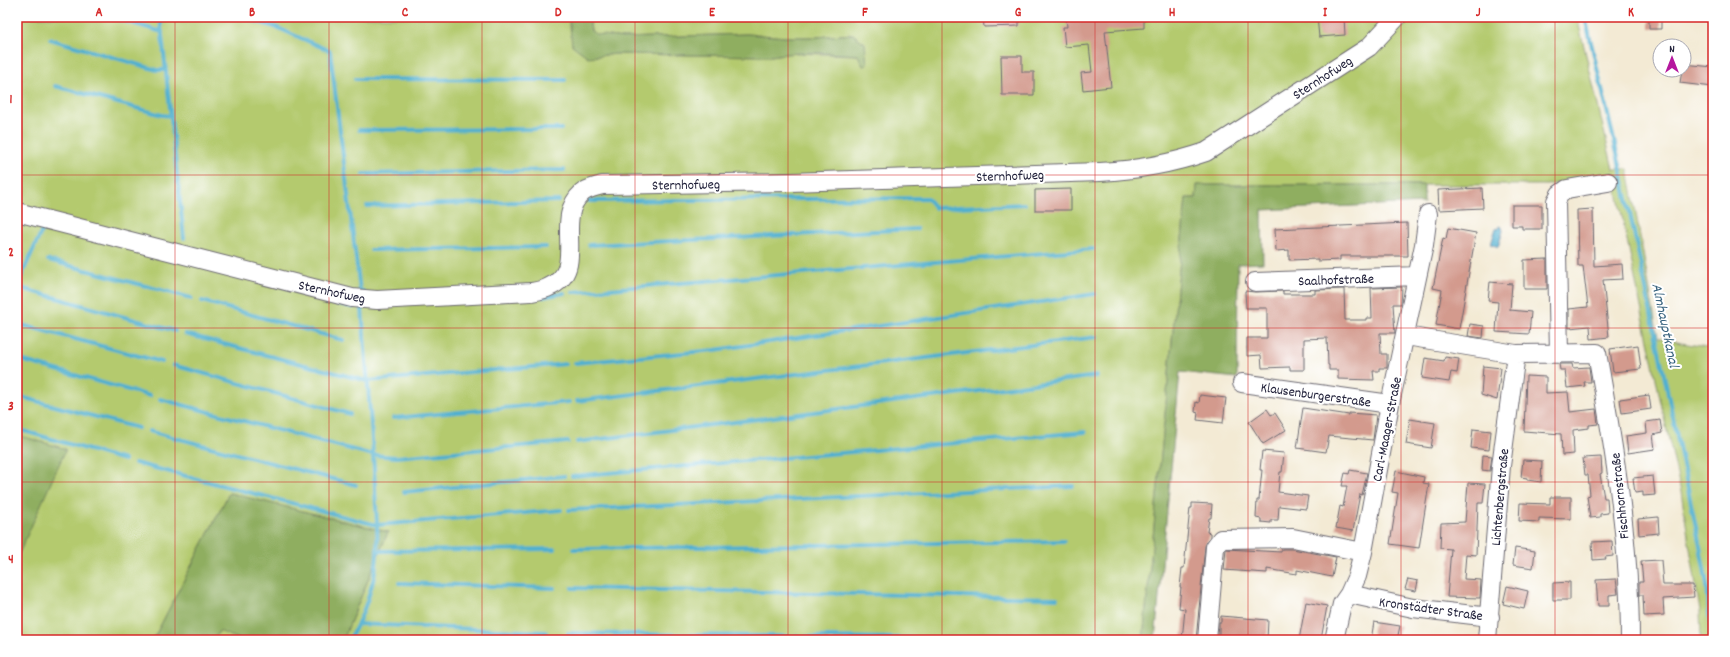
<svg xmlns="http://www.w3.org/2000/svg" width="1730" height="657" font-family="Dekko,sans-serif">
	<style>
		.green { fill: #b4ca6e; stroke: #6b7654 }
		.forest { fill: #8fae61; stroke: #58684e }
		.water { fill: #51b0d0; stroke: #3a6986 }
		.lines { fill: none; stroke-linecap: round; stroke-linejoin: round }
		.stream { stroke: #51b0d0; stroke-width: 4 }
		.building { fill: #d39a8d }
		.minor-casing { stroke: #6b6871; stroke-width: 20 }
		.minor { stroke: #fff; stroke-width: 18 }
		.grid { fill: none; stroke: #d62828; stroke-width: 1; stroke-opacity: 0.55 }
		.labels { text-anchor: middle; stroke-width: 4; stroke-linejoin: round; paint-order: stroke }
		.street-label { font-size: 14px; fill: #22223b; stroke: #fff }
		.water-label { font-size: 15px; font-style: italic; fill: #37627e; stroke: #fff }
		.neatline { fill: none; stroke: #d62828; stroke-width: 1.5 }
		.grid-label { font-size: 13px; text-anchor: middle; font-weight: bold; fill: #d62828 }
	</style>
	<rect width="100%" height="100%" fill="#fff"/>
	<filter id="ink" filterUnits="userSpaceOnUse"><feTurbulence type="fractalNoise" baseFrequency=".025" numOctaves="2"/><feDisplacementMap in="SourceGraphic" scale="8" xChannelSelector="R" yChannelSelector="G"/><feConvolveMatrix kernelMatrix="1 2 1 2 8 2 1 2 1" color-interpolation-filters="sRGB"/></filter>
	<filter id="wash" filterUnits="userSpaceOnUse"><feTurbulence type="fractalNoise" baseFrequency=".012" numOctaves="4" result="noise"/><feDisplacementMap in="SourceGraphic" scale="16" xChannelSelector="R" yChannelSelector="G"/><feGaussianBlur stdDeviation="0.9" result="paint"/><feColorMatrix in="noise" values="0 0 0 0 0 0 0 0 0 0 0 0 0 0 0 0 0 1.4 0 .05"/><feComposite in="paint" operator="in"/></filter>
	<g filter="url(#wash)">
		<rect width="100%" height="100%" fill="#f3ead4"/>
		<path class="green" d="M17,17h552v9l19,31 28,-3 155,2 20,-3 67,2 -5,-21 -36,3h-31l-39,-3 -124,4 -27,-4 -5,-3 -2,-14h712v2l20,-2h256l36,152h15l30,168 23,6 32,5v292h-12l-1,-29 -19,-119 -16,-70 -52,-249 -66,12h-350l-1,13h-10l-43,442h-800l45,-108 -159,-39 -76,147h-136v-82l48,-109 -48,-14z
			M219,630l22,10h-27z"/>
		<path class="forest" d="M569,17h20l2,14 5,3 27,4 124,-4 39,3h31l36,-3 12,9 2,22 -4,1 -5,-11c-29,-2 -58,-4 -87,1l-155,-2 -28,3 -16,-12z
			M1197,185h227v18l-162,7 1,53 -25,1 -1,114 -57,-6 -25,268h-12l43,-442h10z
			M17,435l49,14 -49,109z
			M229,493l159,39 -45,108h-102l-22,-9 -5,9h-61z"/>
		<path class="water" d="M1499,226l3,1 1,4 -5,16 -7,-3 5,-16 2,1z"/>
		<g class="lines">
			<path class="stream" d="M111,17l51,15
				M160,17l24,221
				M242,17l36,11 52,23 30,240h3
				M1585,17l35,149 80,380 7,39 4,55
				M50,39l107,31h9
				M355,79l210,1
				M55,86l107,29 9,1
				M359,130l202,-1
				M363,174l201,-4
				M589,201l338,-3 8,10 90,-4
				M367,206l192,-5
				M589,245l328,-16
				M371,250l175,-3
				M48,260l143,38
				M17,286l26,-58 4,-2
				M17,287l158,44
				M573,292l520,-43
				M543,297l21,-4
				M202,301l141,39
				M330,302l23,5
				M22,325l140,37
				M185,334l182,47 199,-17
				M17,359l133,37
				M575,363l140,-13 380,-56
				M173,365l177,49
				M17,396l121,32
				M160,399l213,56 23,2 172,-15
				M577,401l520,-64
				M393,418l176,-16
				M17,429l107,31
				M149,431l207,54
				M577,442l520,-66
				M135,463l242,62 184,-15
				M572,476l513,-44
				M404,492l160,-16
				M569,510l504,-24
				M573,549l491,-8
				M377,551l178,-2
				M399,583l155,5
				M572,588l485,10
				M358,624l188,8
				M568,633l454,7
				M349,640c11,-18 19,-39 24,-59 8,-30 3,-64 2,-94 -3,-60 -9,-120 -13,-179"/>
		</g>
		<g id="blocks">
			<path class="building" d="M983,17h36v9l-35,1z
				M1066,17h78v11l-39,3 6,56 -28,3 -2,-17 11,-1 -3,-27 -24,2 -2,-20h4z
				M1317,17h27l1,18 -26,2z
				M1649,17h12v12h-12z
				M1001,56h21v16h12v23h-32z
				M1684,64l29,3v20l-33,-4 2,-13h2z
				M1482,188l1,20 -44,2 -1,-20z
				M1071,189v21h-36v-20z
				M1512,205h30v24h-20v-3h-10z
				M1593,209l1,57 28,-2 1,15 -20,1 6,57 -18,2 -1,-13 -21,2v-19l19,-2 -5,-41h-5l-1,-56z
				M1407,223l1,33h-68v4l-22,1v-2l-29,1v-10l-13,1 -1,-22z
				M1448,228l28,5 -17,96 -23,-4 6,-35 -9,-2 10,-50 3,1z
				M1547,259v30h-23v-29z
				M1490,282l22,2 -2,26 21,2 -2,22 -33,-2 2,-30 -10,-1z
				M1402,287l-1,17h-8l2,29h-15l1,21h6v14h-8v3h-6l1,9 -36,-1v-9h-9v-5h-1l-1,-27 -23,1v31h-14v-3l-28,1 -1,-13 -14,1v-18h20v-30h-21l-1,-17 10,1 28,-1v3h32v-4l29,-1 1,31h21v-2h6l-1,-30z
				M1470,324l14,2 -1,12 -15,-2z
				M1638,345l3,24 -28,3 -3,-23z
				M1445,357l14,2 -2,14 -6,-1 -2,10 -27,-4 3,-20 19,3z
				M1559,364h13l1,4 16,-1 2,15h-7l1,4 -18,2 -2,-18h-5z
				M1483,366l18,2 -4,32 -16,-5z
				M1526,376l20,1v16l22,-1 2,20 26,-3 2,15 -9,1v3l-16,2 1,24 -12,1 -1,-21 -37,-3z
				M1200,395l26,3 -3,25 -26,-3 1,-7 -3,-1 1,-10 3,1z
				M1649,395l2,14 -29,4 -2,-14z
				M1303,408l46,7v-2l27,2 -3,25 -44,-4 -3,16 -29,-4z
				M1267,409l4,6 4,-2 11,17 -23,14 -14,-22z
				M1410,419l25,4 -4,25 -25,-4z
				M1660,420l2,13 -9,2 2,14 -27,4 -2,-17 21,-3 -1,-11z
				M1473,429l18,2 -2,19 -18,-2z
				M1262,451l22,2 -2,19h-2l-2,20 30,4 -2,13 -27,-3 -1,14h-7v3l-10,-1v-3l-5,-1 1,-18h2l3,-30h-2z
				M1483,455l9,1 -2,15 -8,-1z
				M1601,457l1,16 -2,1 4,24h3l1,15 -8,1v3l-10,1 -3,-22 3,-1 -2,-20h-3l-2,-17z
				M1523,460l19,1 -1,21 -14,-2v-2l-6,-1z
				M1350,470l17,3 -5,22 -2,-1 -7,37 -17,-3 4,-22 3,1 4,-21h-5l3,-13 4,1z
				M1396,471l28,6 -1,6 6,1 -10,64 -29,-4 8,-51 -6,-1z
				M1653,476l2,19 -12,1v-4l-8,1 -2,-15z
				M1468,483l17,1 -2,19h-5l-2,52 -10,-1 -2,25 17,1 -1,18 -33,-1 4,-48 -11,-1 1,-25 24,-1z
				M1550,497h21v22l-32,-1v4l-20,-1 1,-18 30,1z
				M1192,503l20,1 -1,14h-2l-2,14 3,1v3l-5,10 -9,94h-14l3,-31 -6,-1 2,-21h-1l2,-19h2l6,-60h2z
				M1658,517l1,16 -20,2 -1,-16z
				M1612,541l1,15 -8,1 1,2 -13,1 -1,-18z
				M1515,548l20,3 -2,17 -20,-3z
				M1226,549l55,3 1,-3h10l44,8 -4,20 -35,-7v4l-30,-5v4l-43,-3z
				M1661,560l2,25h30l1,12 -31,2 1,16 -20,1 -1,-21h-4v-13h4l-2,-21z
				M1408,579l10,2 -2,10 -11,-2z
				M1616,579l2,15 -9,1v11h-11l-2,-26z
				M1570,582v18h-17v-17z
				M1507,586l21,5 -4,18 -21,-5z
				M1306,602l21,4 -6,34h-22z
				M1221,616l47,4 -1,20h-48v-18h2z
				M1374,622l26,4 -3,14h-26z"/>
		</g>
	</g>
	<g filter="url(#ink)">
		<use href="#blocks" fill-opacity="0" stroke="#6b6871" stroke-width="1"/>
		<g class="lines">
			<g class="minor-casing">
				<path id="minor" d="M17,212l335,86 25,2 154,-8c6,-1 13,-2 18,-5 40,-17 3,-68 33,-94 4,-4 14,-6 20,-8l188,-3 310,-10c37,-2 71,-8 106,-20l163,-105 28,-30
					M1255,282l162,-6
					M1406,336l110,18 81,-1c17,94 33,191 33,287
					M1559,354l-3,-153 4,-7 7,-5 41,-7
					M1242,383l148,21
					M1349,594l64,14 77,9
					M1207,640l8,-93 6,-8 72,-1 70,14
					M1334,640l8,-36 7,-10 8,-18 6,-24 27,-148 34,-159 4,-31
					M1487,640l14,-174 15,-112"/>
			</g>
			<use href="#minor" class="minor"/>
		</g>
	</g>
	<path class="grid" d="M175,17v623M329,17v623M482,17v623M635,17v623M788,17v623M942,17v623M1095,17v623M1248,17v623M1401,17v623M1555,17v623M17,175h1696M17,328h1696M17,482h1696"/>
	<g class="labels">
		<g class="street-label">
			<text transform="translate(1322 77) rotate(-33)" y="5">Sternhofweg</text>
			<text transform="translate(1010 175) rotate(-2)" y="5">Sternhofweg</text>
			<text transform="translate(686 184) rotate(-1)" y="5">Sternhofweg</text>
			<text transform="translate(1336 279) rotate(-2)" y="5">Saalhofstraße</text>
			<text transform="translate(332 291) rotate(12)" y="5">Sternhofweg</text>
			<text transform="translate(1316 394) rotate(8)" y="5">Klausenburgerstraße</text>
			<text transform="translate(1386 429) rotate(-79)" y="5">Carl-Maager-Straße</text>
			<text transform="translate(1619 496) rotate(-96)" y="5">Fischhornstraße</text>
			<text transform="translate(1499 497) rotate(-85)" y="5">Lichtenbergstraße</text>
			<text transform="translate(1431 608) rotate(8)" y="5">Kronstädter Straße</text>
		</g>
		<g class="water-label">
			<text transform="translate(1666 325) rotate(78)" y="5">Almhauptkanal</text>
		</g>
	</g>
	<rect width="1730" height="657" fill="none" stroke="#fff" stroke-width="44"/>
	<g transform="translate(1672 58)"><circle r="19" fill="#ffffff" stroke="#a7a7b1"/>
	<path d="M0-3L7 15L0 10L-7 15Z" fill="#b5179e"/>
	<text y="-6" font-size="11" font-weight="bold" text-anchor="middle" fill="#22223b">N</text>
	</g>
	<rect x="22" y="22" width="1686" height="613" class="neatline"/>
	<g class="grid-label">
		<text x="99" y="16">A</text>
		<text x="252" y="16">B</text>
		<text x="405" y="16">C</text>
		<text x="558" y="16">D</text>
		<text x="712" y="16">E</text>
		<text x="865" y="16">F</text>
		<text x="1018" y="16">G</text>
		<text x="1172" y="16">H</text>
		<text x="1325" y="16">I</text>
		<text x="1478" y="16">J</text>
		<text x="1631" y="16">K</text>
		<text x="11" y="103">1</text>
		<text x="11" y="256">2</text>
		<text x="11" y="410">3</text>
		<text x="11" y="563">4</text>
	</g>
</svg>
